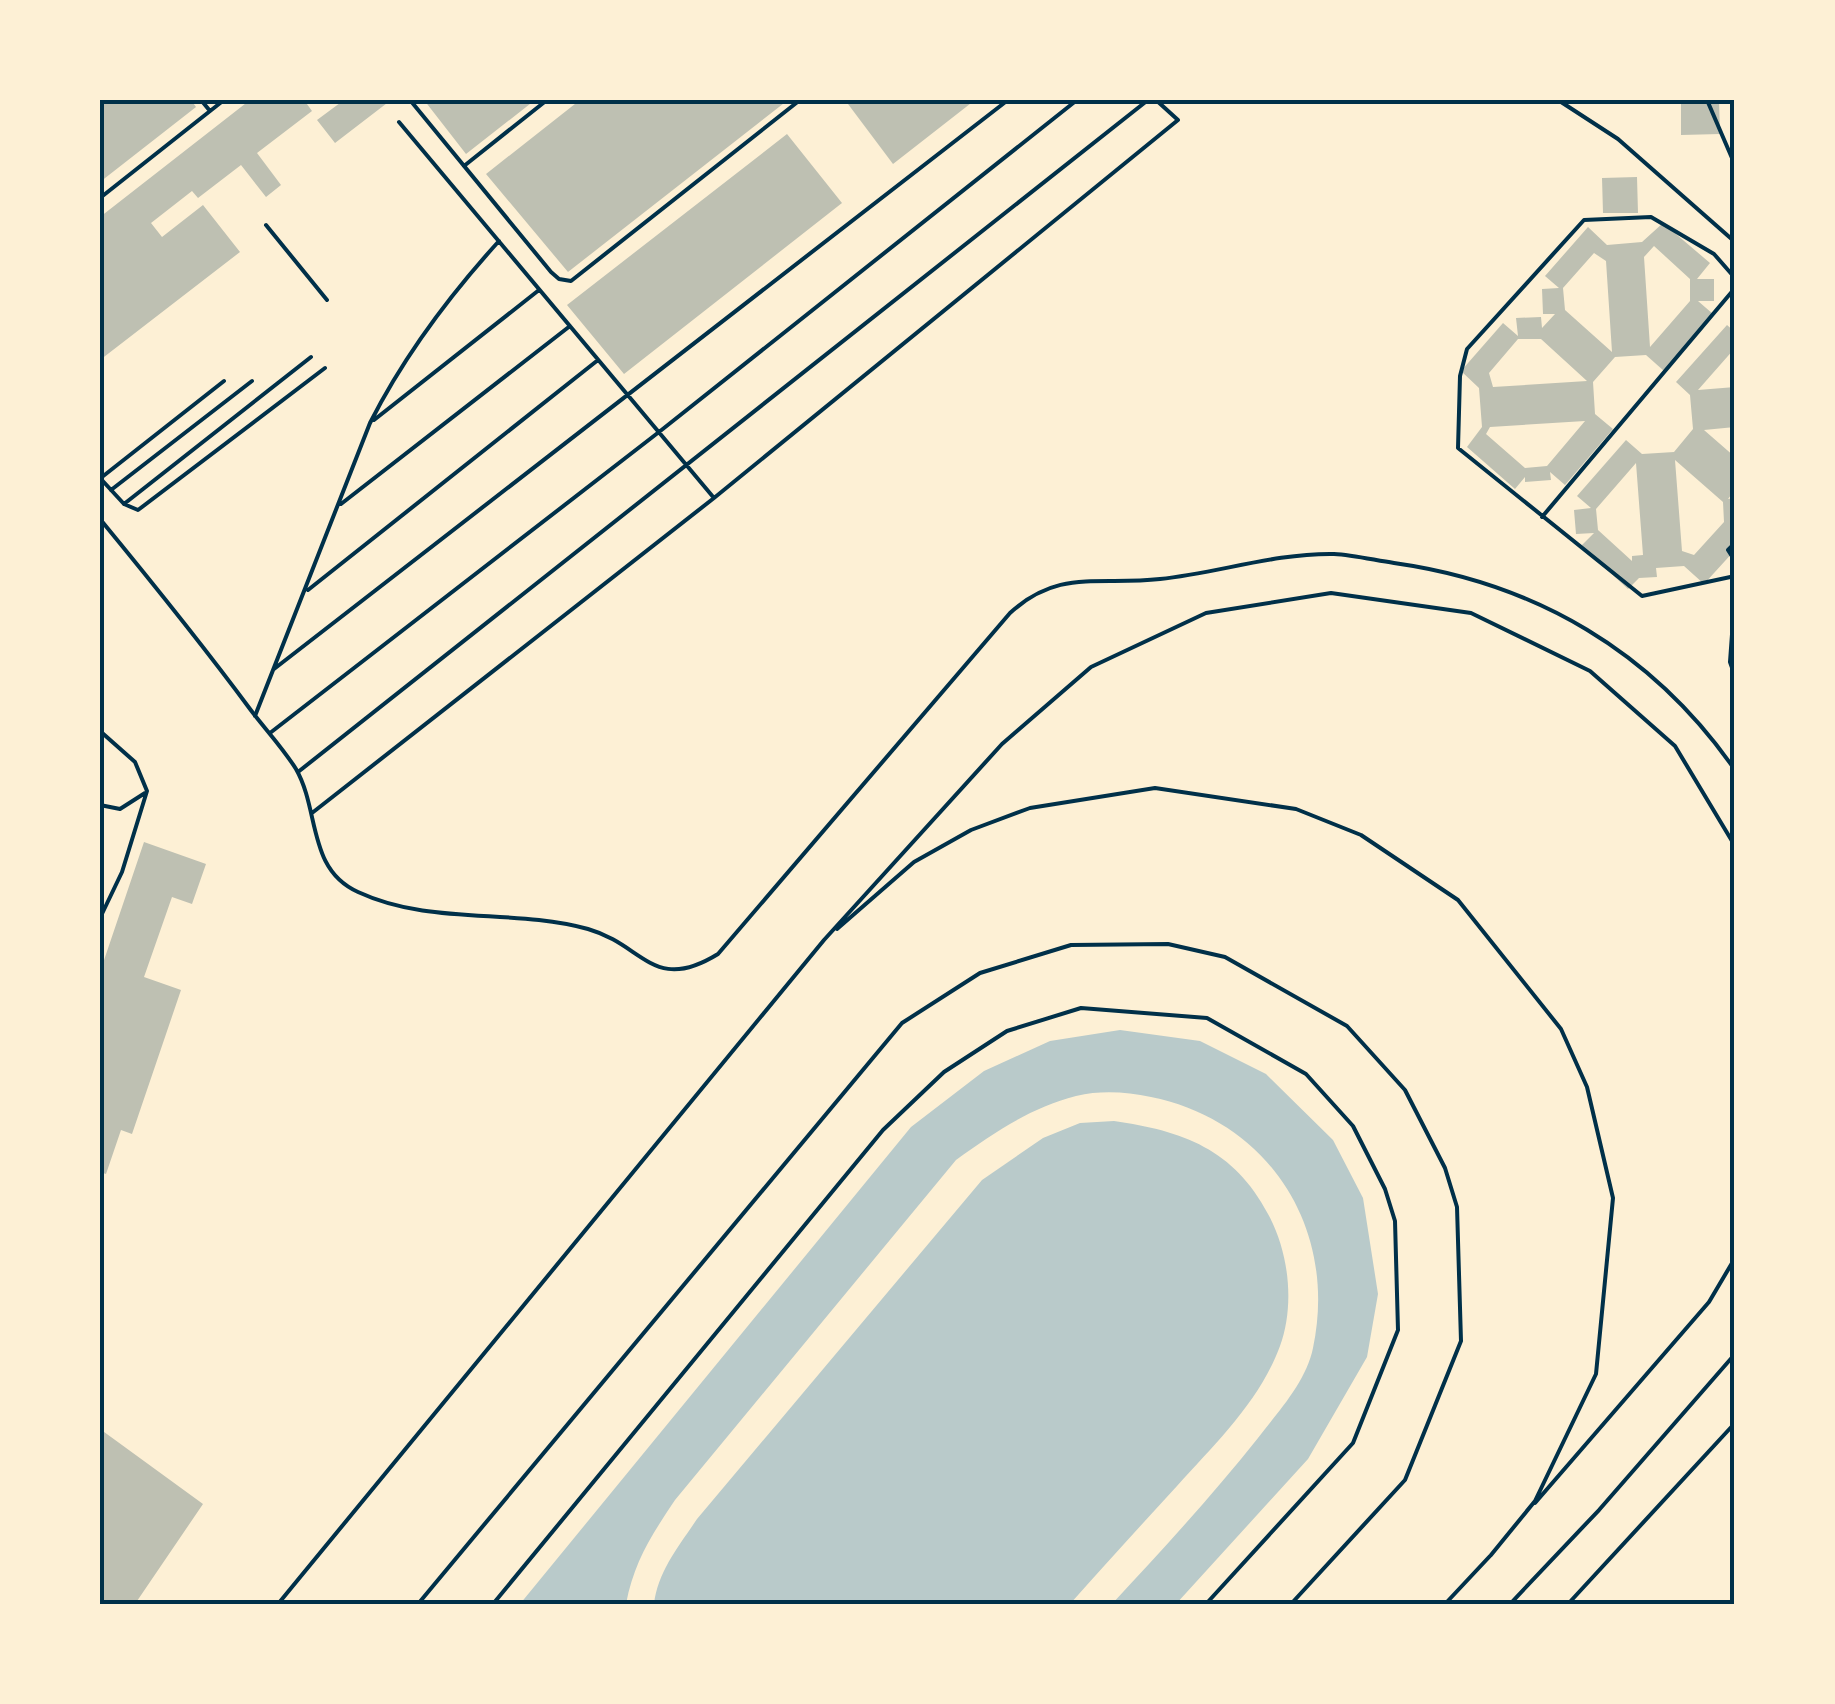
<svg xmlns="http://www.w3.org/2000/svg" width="1835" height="1704" font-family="'Work Sans',sans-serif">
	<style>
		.green { fill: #b9caca }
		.building { fill: #bec0b2; fill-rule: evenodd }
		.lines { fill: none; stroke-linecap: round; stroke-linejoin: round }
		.path { stroke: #003049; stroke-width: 4 }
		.service { stroke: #003049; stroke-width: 4 }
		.neatline { fill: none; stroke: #003049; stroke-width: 4 }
	</style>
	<rect width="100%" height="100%" fill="#fdf0d5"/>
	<path class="green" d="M1120,1030l80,11 66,33 67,66 30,58 15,96 -11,63 -59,102 -132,145h-64c50,-54 100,-108 146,-166 20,-26 48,-56 55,-90 25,-118 -43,-227 -162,-251 -25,-5 -49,-7 -75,-1 -46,12 -83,37 -120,64l-281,340c-24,36 -41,62 -49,104h-106l391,-477 73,-56 66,-30z
		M1114,1121c69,10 120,28 154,93 21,38 27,91 12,132 -20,55 -65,98 -103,140 -36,39 -72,79 -107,118h-416c4,-33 25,-58 43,-85l285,-339 61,-42 37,-15z"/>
	<path class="building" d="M100,100h91l5,7 -96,75z
		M250,100h54l8,11 -55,42 24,32 -15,12 -25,-32 -43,33 -6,-7 -41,32 11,14 41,-32 37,47 -140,108v-143z
		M344,100h47l-56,43 -18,-23z
		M424,100h111l-69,54z
		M580,100h208l-220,172 -82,-98z
		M845,100h130l-82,64z
		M1681,100h38l1,34 -39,1z
		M787,134l55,69 -218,171 -57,-69z
		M1637,177l1,36h-35l-1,-35z
		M1663,223l47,40 -13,16h17v22h-16l15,13 -49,57 -18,-16 -31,2 -22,25 2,32 18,15 -48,56 -15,-13 1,8 -26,2v-5l-10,12 -48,-42 15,-20 -3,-39 -18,-17 42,-48 15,13 -2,-18 25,-1 1,11 13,-14h-12l-1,-25 17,-1 -14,-12 43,-49 19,18 35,-3zM1654,246l36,33v22l-40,46 -6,-90zM1594,253l12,8 6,91 -47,-42 -2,-22zM1518,339h23l46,42 -94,6 -4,-14zM1585,421l-38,45 -22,2 -39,-34 4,-7z
		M1727,325l8,7v16l-37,42 37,-3v40l-31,3 31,27v33l-7,9 7,-1v52l-31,34 -20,-18 -28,2 1,9 -18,1 -11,11 -47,-43 13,-13 -18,1 -2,-24 17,-2 -14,-12 49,-56 16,14 32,-2 19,-23 -3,-34 -14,-13zM1675,460l48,42 1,20 -30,33 -12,-4zM1636,463l7,92 -11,1v5l-34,-31 -2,-21z
		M144,842l62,22 -14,40 -20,-7 -28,80 37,13 -49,144 -11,-4 -15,44 -6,-2v-200z
		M100,1429l103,75 -68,100h-35z"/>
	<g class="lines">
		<path class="path" d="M837,929l77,-67 57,-32 59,-22 125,-20 141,21 65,26 97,65 103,129 26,58 26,111 -17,176 -61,127 -44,54
			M1535,1503l174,-201 26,-44
			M278,1604l546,-664 178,-196 89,-77 115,-54 125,-20 140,20 119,58 85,75 60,100
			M418,1604l484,-581 78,-50 91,-28 97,-1 57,13 122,69 58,64 40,78 12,39 4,134 -56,139 -114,124
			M1445,1604l45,-48"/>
		<path class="service" d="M201,100l9,11
			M410,100l141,172 8,7 12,2 229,-181
			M1558,100l60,39 117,103
			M1707,100l28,65
			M399,122l315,376 464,-378 -22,-20
			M464,166l83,-66
			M100,198l124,-98
			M266,225l61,75
			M1735,278l-21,-24 -63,-37 -67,3 -117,129 -7,27 -2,72 184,148 93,-20
			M374,420l165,-130
			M102,477l122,-96
			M100,478l24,26 14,6 187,-142
			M111,490l141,-109
			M124,504l187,-147
			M341,504l229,-178
			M1542,517l193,-229
			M100,519c51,62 102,125 150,190 15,20 33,39 46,60 24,42 11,100 62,123 73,34 155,16 230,37 56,16 65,65 130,25l292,-341c49,-45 89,-27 150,-34 58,-6 115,-26 174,-25 19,1 40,6 60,9 142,20 259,89 341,207
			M1735,543l-7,7 7,11
			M308,590l290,-230
			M1735,593l-5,69 5,14
			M274,669l734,-569
			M255,716l115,-293c34,-67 79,-127 129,-182
			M100,731l35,31 12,29 -25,81 -22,46
			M270,733l389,-301 418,-332
			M298,772l850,-672
			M100,805l20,4 25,-16
			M312,813l402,-315
			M493,1604l390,-474 61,-58 63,-41 74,-23 126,10 99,56 47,52 32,63 10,32 3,109 -45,113 -147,161
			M1510,1604l89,-94 136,-156
			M1568,1604l167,-181"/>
	</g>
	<rect width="1835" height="1704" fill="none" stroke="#fdf0d5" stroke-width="205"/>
	<rect x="102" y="102" width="1630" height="1500" class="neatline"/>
</svg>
